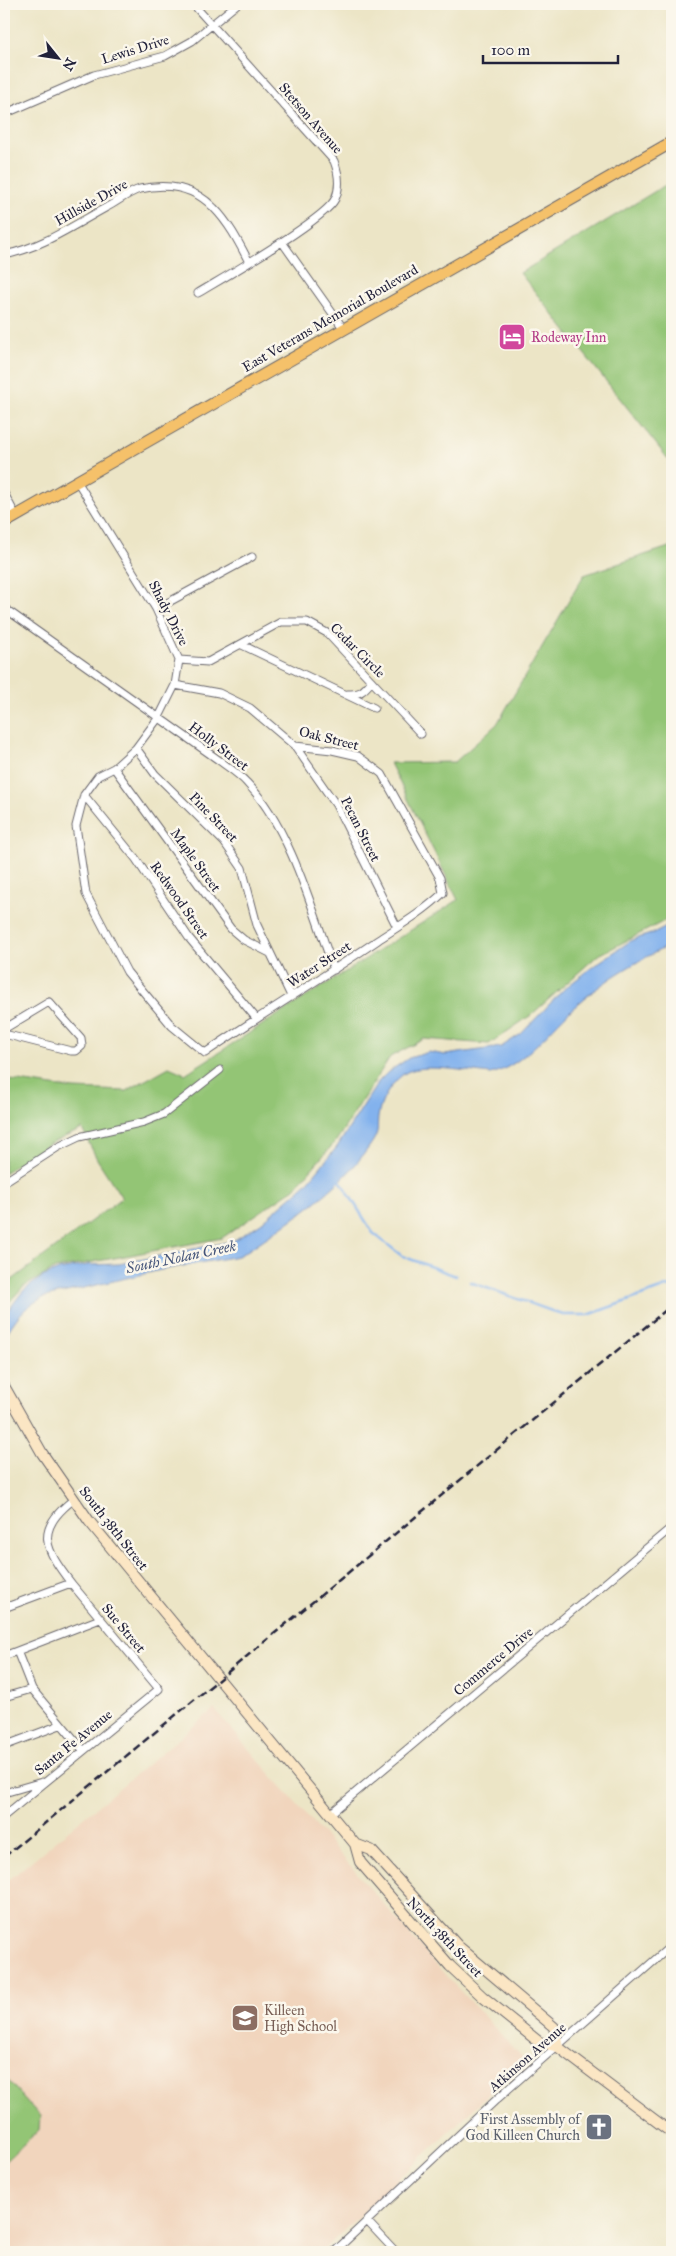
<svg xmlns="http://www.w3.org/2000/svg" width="676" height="2256" font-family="'IM FELL Great Primer',serif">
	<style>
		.built { fill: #f1d5bd }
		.green { fill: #93c575; stroke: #5a7458 }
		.water { fill: #83b2ed; stroke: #526a94 }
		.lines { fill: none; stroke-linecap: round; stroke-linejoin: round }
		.stream { stroke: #83b2ed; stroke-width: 2.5 }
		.street-casing { stroke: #69666c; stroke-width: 9 }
		.secondary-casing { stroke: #69666c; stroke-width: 12 }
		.primary-casing { stroke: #69666c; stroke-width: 13 }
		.street { stroke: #fff; stroke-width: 7 }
		.secondary { stroke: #fbe6c4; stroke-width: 10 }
		.primary { stroke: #f5c16b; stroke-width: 11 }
		.rail { stroke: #22223b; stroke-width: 2.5; stroke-dasharray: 8 4; stroke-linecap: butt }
		.labels { text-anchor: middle; stroke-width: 5; stroke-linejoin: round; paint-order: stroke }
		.street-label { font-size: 14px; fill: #22223b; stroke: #fbf7ec }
		.hotel-label { font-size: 14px; fill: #b23c85; stroke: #fbf7ec; text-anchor: start }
		.education-label { font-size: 14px; fill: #785e54; stroke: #fbf7ec; text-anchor: start }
		.worship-label { font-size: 14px; fill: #5b616d; stroke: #fbf7ec; text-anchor: end }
		.water-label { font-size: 15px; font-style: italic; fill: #445479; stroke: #fbf7ec }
	</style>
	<rect width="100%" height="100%" fill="#fbf7ec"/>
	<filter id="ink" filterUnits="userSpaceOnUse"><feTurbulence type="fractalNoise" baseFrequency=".02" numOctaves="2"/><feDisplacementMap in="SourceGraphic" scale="10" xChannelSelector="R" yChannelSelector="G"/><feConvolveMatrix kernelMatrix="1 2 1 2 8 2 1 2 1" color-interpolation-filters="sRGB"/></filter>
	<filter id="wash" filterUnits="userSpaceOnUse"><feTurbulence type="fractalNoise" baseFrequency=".0096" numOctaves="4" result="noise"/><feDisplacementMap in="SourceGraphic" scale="20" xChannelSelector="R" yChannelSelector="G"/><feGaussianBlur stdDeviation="1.12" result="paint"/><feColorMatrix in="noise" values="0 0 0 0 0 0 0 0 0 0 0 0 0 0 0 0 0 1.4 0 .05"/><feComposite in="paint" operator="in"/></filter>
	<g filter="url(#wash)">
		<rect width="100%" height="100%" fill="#ece5c6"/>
		<path class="built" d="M214,1709l233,268 78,83 -204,192h-317v-368z"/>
		<path class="green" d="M672,181v283l-152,-191z
			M672,546v371l-75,39 -67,60 -41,28 -65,-5 -34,18 -54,84 -41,47 -73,50 -167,31 -32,18 -19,21v-22l118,-88 -25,-39 -15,-30 -33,15 -45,29v-94l70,10 52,2 43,-24 16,7 273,-174 -68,-137 65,-1 42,-38 87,-149z
			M4,2076l36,40 -1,14 -35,32z"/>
		<path class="water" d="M672,924v20c-36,18 -62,32 -93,59 -28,23 -52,61 -88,71 -21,-2 -66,-11 -84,-2 -13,7 -25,26 -28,40 -4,17 3,17 -10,35 -30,44 -79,74 -122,104l-9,5 -77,14 -116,27c-21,9 -30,22 -41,41v-22l19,-25 19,-14 17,-7 28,-5 32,-1 114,-23 28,-18 46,-40 30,-36 42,-66 9,-9 21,-14 20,-6 16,3 56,-8 20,-13 43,-45 31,-24 37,-25 25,-8z"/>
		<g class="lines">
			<path class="stream" d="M338,1177l35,56 29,23 54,20
				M470,1282l93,33h25l81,-29 3,2"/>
		</g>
	</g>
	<g filter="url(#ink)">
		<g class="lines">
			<g class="street-casing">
				<path id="street" d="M193,4l141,157c5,13 7,25 1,38 -10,21 -112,79 -137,94
					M4,114l90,-39 71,-19 27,-15 45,-37
					M282,242l61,86
					M4,255c37,-7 70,-30 103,-48 10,-5 22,-15 33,-18 27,-6 54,-2 74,19 15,15 25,35 35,54
					M77,481l79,128 23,51 -4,25 -16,32 -23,31 -22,20 -16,8 -14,19 -8,31 10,68 41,78 45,54 33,27c57,-39 116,-74 173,-113 23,-15 45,-28 65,-47l-3,-15 -58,-104 -24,-18 -26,-6 -37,-4 -45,-38 -31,-15 -44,-8
					M4,493l12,23
					M156,609l96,-52
					M7,610l213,151c9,7 19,13 27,22 43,44 66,129 87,187
					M242,645l132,63
					M179,660l29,2 73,-40h26l20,11 94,101
					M348,694c13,1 16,-4 24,-13
					M295,746l41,59 61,122
					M136,748l19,26 69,68 18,26 15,57 34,71
					M114,768l117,161 13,11 26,13
					M84,795l52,64 53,79 67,80
					M4,1029l45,-27 32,36 1,8 -6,5h-5l-67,-17
					M4,1182l54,-35 21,-10 65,-15 20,-8 56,-44
					M4,1608l67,-25c-26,-34 -37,-53 2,-83
					M17,1651l15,38 51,61
					M4,1656l96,-37
					M4,1697l28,-8
					M4,1746l56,-21
					M4,1793l38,-11
					M330,1814l342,-287
					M4,1816l155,-127 -88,-106
					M367,2221l29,31
					M334,2252l163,-153 175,-154"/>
			</g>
			<g class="secondary-casing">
				<path id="secondary" d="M4,1386l38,67 47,68 266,323 5,18 90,104 33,31 56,45 19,5 114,86
					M355,1844l16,6 87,96 96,81 4,20"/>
			</g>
			<g class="primary-casing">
				<path id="primary" d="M4,523l668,-381"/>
			</g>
			<use href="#street" class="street"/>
			<use href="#secondary" class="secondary"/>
			<use href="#primary" class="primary"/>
			<path class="rail" d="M4,1857l668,-552"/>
		</g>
	</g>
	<defs>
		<g id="hotel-square" transform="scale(1.4375)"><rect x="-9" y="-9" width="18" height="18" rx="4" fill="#d1479c" stroke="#fbf7ec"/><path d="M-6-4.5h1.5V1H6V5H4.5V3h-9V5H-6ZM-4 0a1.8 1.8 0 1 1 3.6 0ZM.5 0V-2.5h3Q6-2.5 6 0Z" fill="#fff"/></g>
		<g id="school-square" transform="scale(1.4375)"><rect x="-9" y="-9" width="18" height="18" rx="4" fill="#8d6e63" stroke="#fbf7ec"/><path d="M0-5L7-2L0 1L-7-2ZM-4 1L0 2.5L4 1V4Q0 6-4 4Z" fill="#fff"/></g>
		<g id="church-square" transform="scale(1.4375)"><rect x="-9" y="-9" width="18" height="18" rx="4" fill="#6b7280" stroke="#fbf7ec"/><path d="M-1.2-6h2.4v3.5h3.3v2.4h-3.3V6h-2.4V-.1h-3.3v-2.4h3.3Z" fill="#fff"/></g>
	</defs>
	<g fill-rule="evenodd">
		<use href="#hotel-square" x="512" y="337"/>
		<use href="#school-square" x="245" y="2018"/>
		<use href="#church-square" x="599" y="2127"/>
	</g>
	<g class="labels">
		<g class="street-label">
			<text transform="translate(135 49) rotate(-17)" y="5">Lewis Drive</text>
			<text transform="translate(311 118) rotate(49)" y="5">Stetson Avenue</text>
			<text transform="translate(91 202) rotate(-29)" y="5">Hillside Drive</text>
			<text transform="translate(330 318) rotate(-30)" y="5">East Veterans Memorial Boulevard</text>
			<text transform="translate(169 613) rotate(63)" y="5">Shady Drive</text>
			<text transform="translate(358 650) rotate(45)" y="5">Cedar Circle</text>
			<text transform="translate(329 738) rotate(14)" y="5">Oak Street</text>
			<text transform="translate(219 746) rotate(37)" y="5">Holly Street</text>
			<text transform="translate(214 817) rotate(46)" y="5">Pine Street</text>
			<text transform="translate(361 829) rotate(63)" y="5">Pecan Street</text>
			<text transform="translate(196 860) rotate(54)" y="5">Maple Street</text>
			<text transform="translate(180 900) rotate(55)" y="5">Redwood Street</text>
			<text transform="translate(319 964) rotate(-33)" y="5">Water Street</text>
			<text transform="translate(114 1528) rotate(52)" y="5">South 38th Street</text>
			<text transform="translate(124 1628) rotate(50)" y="5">Sue Street</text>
			<text transform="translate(493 1661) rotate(-40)" y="5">Commerce Drive</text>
			<text transform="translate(73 1742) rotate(-39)" y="5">Santa Fe Avenue</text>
			<text transform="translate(445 1937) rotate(47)" y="5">North 38th Street</text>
			<text transform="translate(527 2057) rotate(-41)" y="5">Atkinson Avenue</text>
		</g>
		<g class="hotel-label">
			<text x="531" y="342">Rodeway Inn</text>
		</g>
		<g class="education-label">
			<text x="264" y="2015">Killeen<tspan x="264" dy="16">High School</tspan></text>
		</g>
		<g class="worship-label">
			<text x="580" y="2124">First Assembly of<tspan x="580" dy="16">God Killeen Church</tspan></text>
		</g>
		<g class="water-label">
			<text transform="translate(181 1257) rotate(-12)" y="5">South Nolan Creek</text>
		</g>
	</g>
	<rect width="676" height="2256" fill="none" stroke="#fbf7ec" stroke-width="20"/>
	<g transform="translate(58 58) rotate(120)" stroke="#fbf7ec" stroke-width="4" paint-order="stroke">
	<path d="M0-4L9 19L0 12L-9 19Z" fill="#22223b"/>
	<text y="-8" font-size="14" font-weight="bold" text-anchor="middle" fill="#22223b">N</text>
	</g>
	<path d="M483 55v8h135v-8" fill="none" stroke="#22223b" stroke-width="2.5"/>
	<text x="491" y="55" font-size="15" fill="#22223b" stroke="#fbf7ec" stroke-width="4" paint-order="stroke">100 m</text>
</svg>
